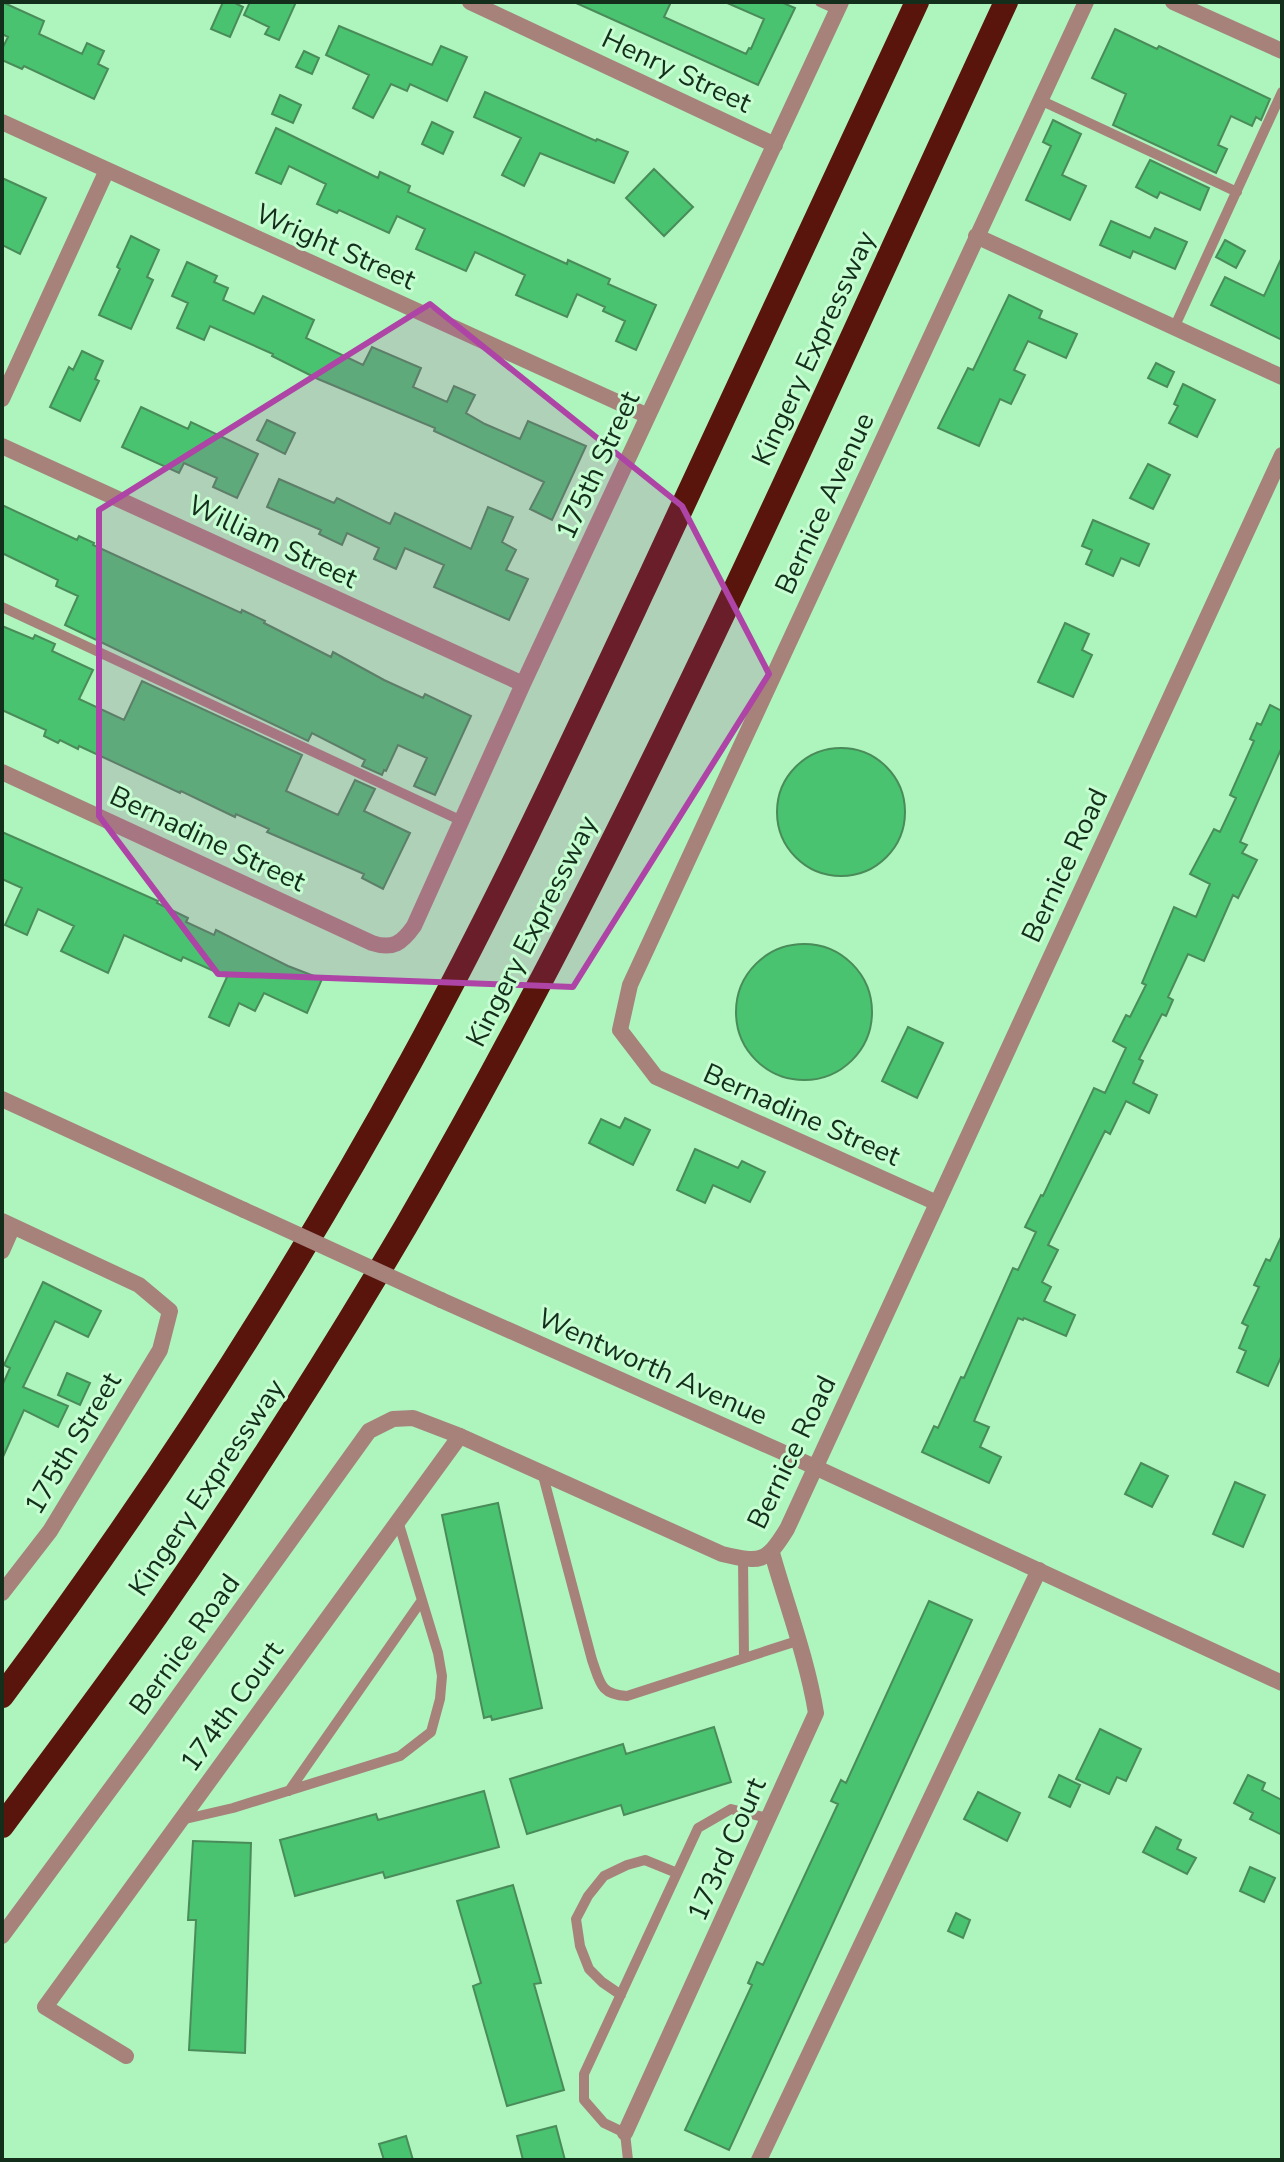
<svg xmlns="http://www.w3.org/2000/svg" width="1284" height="2162" font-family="'Nunito Sans',sans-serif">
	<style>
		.building { fill: #4ac370; stroke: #498c5a; stroke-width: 2 }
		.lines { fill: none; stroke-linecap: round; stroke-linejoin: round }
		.service { stroke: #a6827b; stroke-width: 10 }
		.minor { stroke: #a6827b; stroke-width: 16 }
		.tertiary { stroke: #a6827b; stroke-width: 16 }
		.motorway { stroke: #59140c; stroke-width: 24 }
		.tertiary-bridge { stroke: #a6827b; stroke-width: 16 }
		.marked { fill: #ad44a6; fill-opacity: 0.2; stroke: #ad44a6; stroke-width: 6; stroke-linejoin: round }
		.labels { text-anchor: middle; stroke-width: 6; stroke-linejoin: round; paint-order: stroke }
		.street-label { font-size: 28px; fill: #132f1b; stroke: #c6fed1 }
	</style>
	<rect width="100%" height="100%" fill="#aef4bd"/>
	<path class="building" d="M2,2l42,19 -5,13 43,20 5,-11 17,8 -6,13 10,5 -14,30 -70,-33 -2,3 -20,-9v-11l6,-12 -6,-3z
		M223,2h10l10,5 -13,30 -19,-8z
		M250,2h46l-17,38 -14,-6 4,-7 -25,-12z
		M574,2h97l-7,15 82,37 3,-6 2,1 13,-30 -39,-17h56l14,6 -37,77z
		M339,26l93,39 9,-19 26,11 -20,44 -37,-17 -3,7 -16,-7 -18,34 -20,-10 16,-33 -43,-20z
		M1115,29l42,20 2,-3 111,53 -9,21 -5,-3 -4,9 -21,-10 -13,29 9,4 -11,24 -103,-48 13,-31 -34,-16z
		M304,51l15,7 -7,16 -16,-7z
		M485,92l111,49 1,-2 31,13 -14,31 -74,-30 -16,33 -22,-11 19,-37 -47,-21z
		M280,95l21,10 -8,18 -21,-9z
		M1053,120l28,14 -19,41 24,11 -16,34 -44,-20 25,-54 -8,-4z
		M432,122l21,10 -10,22 -21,-10z
		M276,128l102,50 2,-6 30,14 -2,6 159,72 1,-4 42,19 -2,5 48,21 -20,45 -20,-9 9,-20 -22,-10 2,-4 -28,-13 -10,23 -51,-22 9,-20 -50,-23 -9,19 -50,-22 9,-20 -28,-13 -8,17 -50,-23 -2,3 -20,-9 9,-20 -37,-18 -8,18 -25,-11z
		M1150,160l59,28 -9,22 -40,-18 -3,6 -21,-11z
		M654,169l39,38 -29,29 -38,-38z
		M2,178l44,20 -26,56 -18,-9z
		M1111,221l39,17 5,-10 32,14 -12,27 -42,-18 -3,7 -30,-13z
		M131,236l28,14 -12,27 6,3 -22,49 -32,-14 21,-46 -3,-2z
		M1225,240l20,11 -9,17 -20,-11z
		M1282,257v83l-71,-35 14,-28 39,19z
		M187,262l30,14 -3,6 14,6 -5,12 31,14 9,-18 51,24 -8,18 57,27 9,-18 49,21 -8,19 34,15 7,-16 21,9 -9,18 19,11 35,15 8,-18 58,25 -34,74 -22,-11 14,-27 -110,-51 1,-3 -117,-49 -46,-23 1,-2 -63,-28 -6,14 -27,-12 11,-25 -16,-7z
		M1009,295l33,16 -3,7 38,16 -11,24 -38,-17 -14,29 11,5 -14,29 -11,-5 -21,47 -41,-18 30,-60 5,2z
		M82,351l21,10 -8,18 4,2 -19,40 -30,-14 19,-40 4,3z
		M1156,363l18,9 -7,15 -19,-9z
		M1183,384l32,16 -18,37 -28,-14 9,-17 -4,-2z
		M141,407l47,22 3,-7 67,32 -21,44 -24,-11 4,-9 -33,-15 -5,10 -57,-26z
		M267,420l28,13 -10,21 -28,-14z
		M1148,464l22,11 -17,34 -23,-11z
		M279,479l55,24 3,-5 53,26 5,-11 76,36 17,-42 25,10 -11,25 14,8 -10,20 22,9 -19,41 -75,-33 10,-22 -39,-17 -9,21 -22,-10 5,-11 -32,-15 -5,12 -23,-11 2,-4 -54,-23z
		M2,505l75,35 2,-4 15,7 -1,2 148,68 1,-3 23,11 -1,2 67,34 2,-5 51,28 39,18 2,-4 46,22 -36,79 -21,-9 13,-28 -29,-13 -12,26 -2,-1 -2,5 -20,-9 3,-6 -53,-27 -4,8 -243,-116 13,-29 -22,-10 2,-6 -56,-27z
		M1093,520l56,24 -10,22 -18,-8 -8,18 -27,-12 6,-14 -10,-4z
		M1065,623l24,11 -7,16 10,5 -19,42 -35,-15z
		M2,626l31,13 2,-4 20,9 -3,7 41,19 -14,29 45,21 18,-39 160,74 -16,36 52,24 17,-35 20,9 -11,22 46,22 -27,56 -21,-11 2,-4 -97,-42 2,-3 -33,-15 -1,3 -54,-26 -1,2 -101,-47 -1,3 -18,-9 -2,3 -14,-7 2,-6 -44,-20z
		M1270,705l12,6v36l-42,95 7,3 -5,8 15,7 -19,38 -5,-3 -29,66 -16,-7 -20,43 5,3 -7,16 -4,-2 -23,45 4,2 -10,22 24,12 -8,18 -23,-12 -16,33 -5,-3 -57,114 10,5 -16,32 9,5 -7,14 31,14 -9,21 -42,-18 -1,2 -5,-2 -44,103 15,6 -9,20 21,10 -12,26 -67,-31 12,-26 4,2 23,-51 3,1 49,-110 5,2 18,-38 -11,-5 16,-32 2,1 51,-108 11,5 21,-45 -13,-7 13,-26 4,2 16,-32 -4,-2 32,-76 22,10 14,-33 -20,-10 24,-45 6,3 16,-34 -6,-3 24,-54 -4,-2 7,-16 4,2z
		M777 812a64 64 0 1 1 128 0a64 64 0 1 1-128 0Z
		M2,832l156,69 -1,2 31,15 -2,4 28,13 2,-5 72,36 34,13 -15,34 -43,-20 -9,18 -16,-8 -10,23 -20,-9 18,-40 -44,-20 -2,4 -57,-26 -16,38 -47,-22 13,-25 -36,-17 -11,26 -22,-10 17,-37 -20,-9z
		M736 1012a68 68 0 1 1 136 0a68 68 0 1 1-136 0Z
		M908,1027l35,16 -26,55 -35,-17z
		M625,1118l25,12 -17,35 -44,-22 12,-24 19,9z
		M695,1149l43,19 4,-7 23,11 -15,30 -37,-17 -8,18 -28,-13z
		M1282,1235v120l-14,31 -31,-14 9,-21 -7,-3 9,-22 -6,-3 17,-36 -5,-2 12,-26 4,2z
		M43,1282l58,29 -13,26 -33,-16 -32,66 45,19 -10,21 -34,-17 -22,49v-73l8,-18 -6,-3z
		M67,1373l23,10 -10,22 -22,-10z
		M1141,1463l27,13 -16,31 -27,-13z
		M1235,1482l30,13 -22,52 -30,-13z
		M498,1503l44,205 -50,12 -1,-4 -7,2 -42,-203z
		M929,1601l43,19 -243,530 -44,-20 67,-145 -4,-2 9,-21 6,3 75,-161 -7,-3 10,-21 5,3z
		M714,1727l17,55 -107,33 -3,-10 -94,29 -17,-55 113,-35 3,10z
		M1100,1729l41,20 -15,32 -9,-4 -8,17 -33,-15z
		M1059,1775l21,10 -10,22 -21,-10z
		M1248,1775l17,8 -3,7 20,10v35l-32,-16 3,-6 -19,-10z
		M484,1791l15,56 -114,31 -2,-6 -88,24 -15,-56 96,-26 2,6z
		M978,1792l42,21 -13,28 -43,-22z
		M1156,1827l25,13 -4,9 19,9 -9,16 -44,-22z
		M193,1841l58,2 -6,210 -56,-3 7,-130h-8z
		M1250,1867l25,11 -11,24 -24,-11z
		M513,1885l28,98 -7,1 30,106 -57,16 -34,-120 8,-3 -24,-82z
		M956,1913l14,7 -7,18 -15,-7z
		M556,2126l9,34h-42l-6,-24z
		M406,2136l7,24h-29l-5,-16z"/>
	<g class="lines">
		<path class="service" d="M820,2l18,8
			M1040,100l197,92
			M1174,328l108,-236
			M2,607l460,214
			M542,1472l50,188c8,22 8,35 35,36l170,-55
			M743,1558l1,100
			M289,1791l133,-191
			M181,1820l52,-12 167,-52 31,-24 9,-33 2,-23 -4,-23 -40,-132
			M621,1995l-19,-13 -13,-13 -9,-23 -4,-27 12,-23 16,-20 23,-11 18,-5 32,13
			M628,2160l-3,-27 -21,-10 -20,-23v-26l114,-246 33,-19 37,9"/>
		<path class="minor" d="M470,2l305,143
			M1173,2l109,49
			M2,122l646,294
			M976,236l306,141
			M2,399l105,-229
			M2,446l521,238
			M2,772l370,171c21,7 30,0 42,-17l109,-242 318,-682
			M937,1203l-281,-126 -36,-47 10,-45 456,-983
			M2,1221l137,64 31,26 -10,39 -110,181 -48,62
			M2,1251l11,-25
			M126,2056l-81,-49 415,-571
			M625,2133l191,-420c-9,-55 -29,-107 -44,-160
			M759,2160l280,-590"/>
		<path class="tertiary" d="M2,1099l242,111
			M441,1300l339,151 502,232
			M2,1936l144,-195 223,-310 24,-12 20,-1 47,18 262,118c39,9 44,9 65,-25l495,-1074"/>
		<path class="motorway" d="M2,1696c151,-202 288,-414 409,-635 87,-159 163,-323 240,-487 89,-191 177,-381 266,-572
			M2,1826c52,-70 105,-140 155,-211 88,-126 171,-257 249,-389 228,-393 409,-812 600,-1224"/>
		<path class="tertiary-bridge" d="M244,1210l197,90"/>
	</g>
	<path class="marked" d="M430,304l252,202 87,168 -196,313 -355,-13 -119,-158v-306z"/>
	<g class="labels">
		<g class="street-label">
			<text transform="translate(677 70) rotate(25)" y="10">Henry Street</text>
			<text transform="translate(336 246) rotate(24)" y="10">Wright Street</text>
			<text transform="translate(813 348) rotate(-65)" y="10">Kingery Expressway</text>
			<text transform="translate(597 465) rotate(-65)" y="10">175th Street</text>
			<text transform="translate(824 503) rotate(-65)" y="10">Bernice Avenue</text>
			<text transform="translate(273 541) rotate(25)" y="10">William Street</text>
			<text transform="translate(208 838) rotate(25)" y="10">Bernadine Street</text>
			<text transform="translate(1064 865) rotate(-65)" y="10">Bernice Road</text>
			<text transform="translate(531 931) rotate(-63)" y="10">Kingery Expressway</text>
			<text transform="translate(802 1114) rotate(24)" y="10">Bernadine Street</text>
			<text transform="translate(653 1366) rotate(24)" y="10">Wentworth Avenue</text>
			<text transform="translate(72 1443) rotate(-59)" y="10">175th Street</text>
			<text transform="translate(791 1452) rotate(-64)" y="10">Bernice Road</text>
			<text transform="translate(206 1487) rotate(-56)" y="10">Kingery Expressway</text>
			<text transform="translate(184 1644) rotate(-54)" y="10">Bernice Road</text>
			<text transform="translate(231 1706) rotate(-54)" y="10">174th Court</text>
			<text transform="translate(726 1849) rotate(-66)" y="10">173rd Court</text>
		</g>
	</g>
	<rect width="1284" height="2162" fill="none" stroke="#132f1b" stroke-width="8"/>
</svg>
